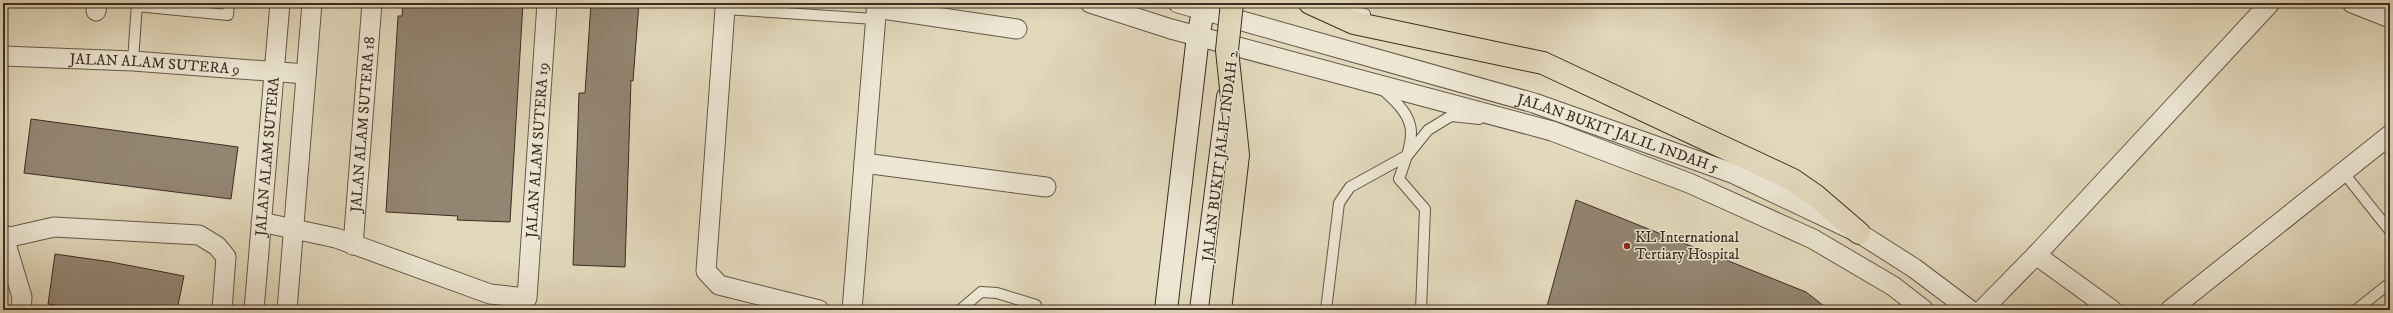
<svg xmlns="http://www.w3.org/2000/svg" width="2393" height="313" font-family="'IM FELL DW Pica',serif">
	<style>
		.building { fill: #938572; stroke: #3d2c22 }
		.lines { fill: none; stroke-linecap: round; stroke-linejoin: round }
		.lane-casing { stroke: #665748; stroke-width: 12 }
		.street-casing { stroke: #665748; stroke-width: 21 }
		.secondary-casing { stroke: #3d2c22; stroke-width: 24 }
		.highway-casing { stroke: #3d2c22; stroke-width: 24 }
		.lane { stroke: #ece6d3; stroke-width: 10 }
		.street { stroke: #ece6d3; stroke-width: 19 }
		.secondary { stroke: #ece6d3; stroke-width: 22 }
		.highway { stroke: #e2d8bb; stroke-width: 22 }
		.highway-bridge-casing { stroke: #3d2c22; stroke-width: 24; stroke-linecap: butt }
		.highway-bridge { stroke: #e2d8bb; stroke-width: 22 }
		.poi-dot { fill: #8f2418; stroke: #ece6d3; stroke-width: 1.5 }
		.labels { text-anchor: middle; stroke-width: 3; stroke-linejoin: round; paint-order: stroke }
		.street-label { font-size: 15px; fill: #3d2c22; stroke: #ece6d3 }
		.poi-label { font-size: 15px; fill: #3d2c22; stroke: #ece6d3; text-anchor: start }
	</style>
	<rect width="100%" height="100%" fill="#e2d8bb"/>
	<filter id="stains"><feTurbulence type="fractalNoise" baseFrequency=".005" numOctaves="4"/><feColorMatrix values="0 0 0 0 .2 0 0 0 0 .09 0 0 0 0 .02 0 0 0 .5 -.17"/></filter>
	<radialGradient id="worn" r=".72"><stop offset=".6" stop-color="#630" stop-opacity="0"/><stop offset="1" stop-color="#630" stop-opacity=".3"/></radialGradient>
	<path class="building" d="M403,3h120l-13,219 -53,-2 1,-4 -72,-4 12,-196h4z
		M591,3h48l-6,78 -2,-1 -6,187 -52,-2 6,-172h6z
		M31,119l207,28 -7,52 -207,-26z
		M1576,200l230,92 23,18h-283z
		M55,254l56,8 73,14 -7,34h-87l-42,-6z"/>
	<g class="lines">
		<g class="lane-casing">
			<path id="lane" d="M1345,3l10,9 10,2
				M136,6l92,9 1,-12
				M725,9l150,10
				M133,61l4,-58
				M1382,89c38,33 33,44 17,90l26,30 -4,101
				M2343,172l47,59
				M960,310l21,-18 16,1 39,12 1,5
				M1326,310l13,-107 11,-16 58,-32 20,-25 23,-14 28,3
				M2356,310l34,-27"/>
		</g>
		<g class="street-casing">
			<g id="street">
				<path d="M1090,3l81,26 381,102 137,52 124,56 80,47 31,24"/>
				<path id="s1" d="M1178,3l356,100 198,70 127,60 55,35 56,42"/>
				<path d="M2352,3l38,15"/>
				<path d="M876,8l141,21"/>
				<path d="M725,9l-19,262 13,14 100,25"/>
				<path d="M96,11l1,-8"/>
				<path id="s2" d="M3,56l130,5 173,13"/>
				<path d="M864,163l182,24"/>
				<path id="s3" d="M261,222l75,16 154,56 37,4 20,-295"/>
				<path d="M3,234l19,63 -1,13"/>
				<path d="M6,238l48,-11 145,8 18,11 9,11 -4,53"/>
				<path id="s4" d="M353,245l19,-242"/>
				<path d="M2036,255l76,55"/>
				<path id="s5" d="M254,310l26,-307"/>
				<path d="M287,310l25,-307"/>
				<path d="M852,310l25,-307"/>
				<path d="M1982,310l54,-55 234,-252"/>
				<path d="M2170,310l220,-175"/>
			</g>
		</g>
		<g class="secondary-casing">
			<path id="secondary" d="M1166,310l32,-274 7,-33
				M1201,310l27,-213"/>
		</g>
		<g class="highway-casing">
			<path id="highway" d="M1310,3l44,20 189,40 250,117 23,16 43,37"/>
		</g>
		<use href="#lane" class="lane"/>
		<use href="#street" class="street"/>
		<use href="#secondary" class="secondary"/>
		<use href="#highway" class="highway"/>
		<g class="highway-bridge-casing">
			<path id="highway-bridge" d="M1220,310l18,-155 -11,-105 5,-47"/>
		</g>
		<use href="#highway-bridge" class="highway-bridge"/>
	</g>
	<circle class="poi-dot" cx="1627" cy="246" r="4"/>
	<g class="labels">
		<g class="street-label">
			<text dy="5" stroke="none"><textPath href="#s2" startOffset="152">JALAN ALAM SUTERA 9</textPath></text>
			<text dy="5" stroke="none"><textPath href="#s4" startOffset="121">JALAN ALAM SUTERA 18</textPath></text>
			<text dy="5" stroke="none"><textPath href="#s1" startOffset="459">JALAN BUKIT JALIL INDAH 5</textPath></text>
			<text dy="5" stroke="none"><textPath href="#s3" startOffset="426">JALAN ALAM SUTERA 19</textPath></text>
			<text transform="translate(1220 156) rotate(-83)" y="5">JALAN BUKIT JALIL INDAH 2</text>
			<text dy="5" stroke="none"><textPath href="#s5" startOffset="154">JALAN ALAM SUTERA</textPath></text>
		</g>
		<g class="poi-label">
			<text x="1635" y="242">KL International<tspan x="1635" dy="17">Tertiary Hospital</tspan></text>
		</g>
	</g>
	<rect width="2393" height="313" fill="none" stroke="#e2d8bb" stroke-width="16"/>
	<rect x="4" y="4" width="2385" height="305" fill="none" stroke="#3d2c22" stroke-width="2"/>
	<rect x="8" y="8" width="2377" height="297" fill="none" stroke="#3d2c22"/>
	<rect width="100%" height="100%" filter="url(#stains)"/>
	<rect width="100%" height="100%" fill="url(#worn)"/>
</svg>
